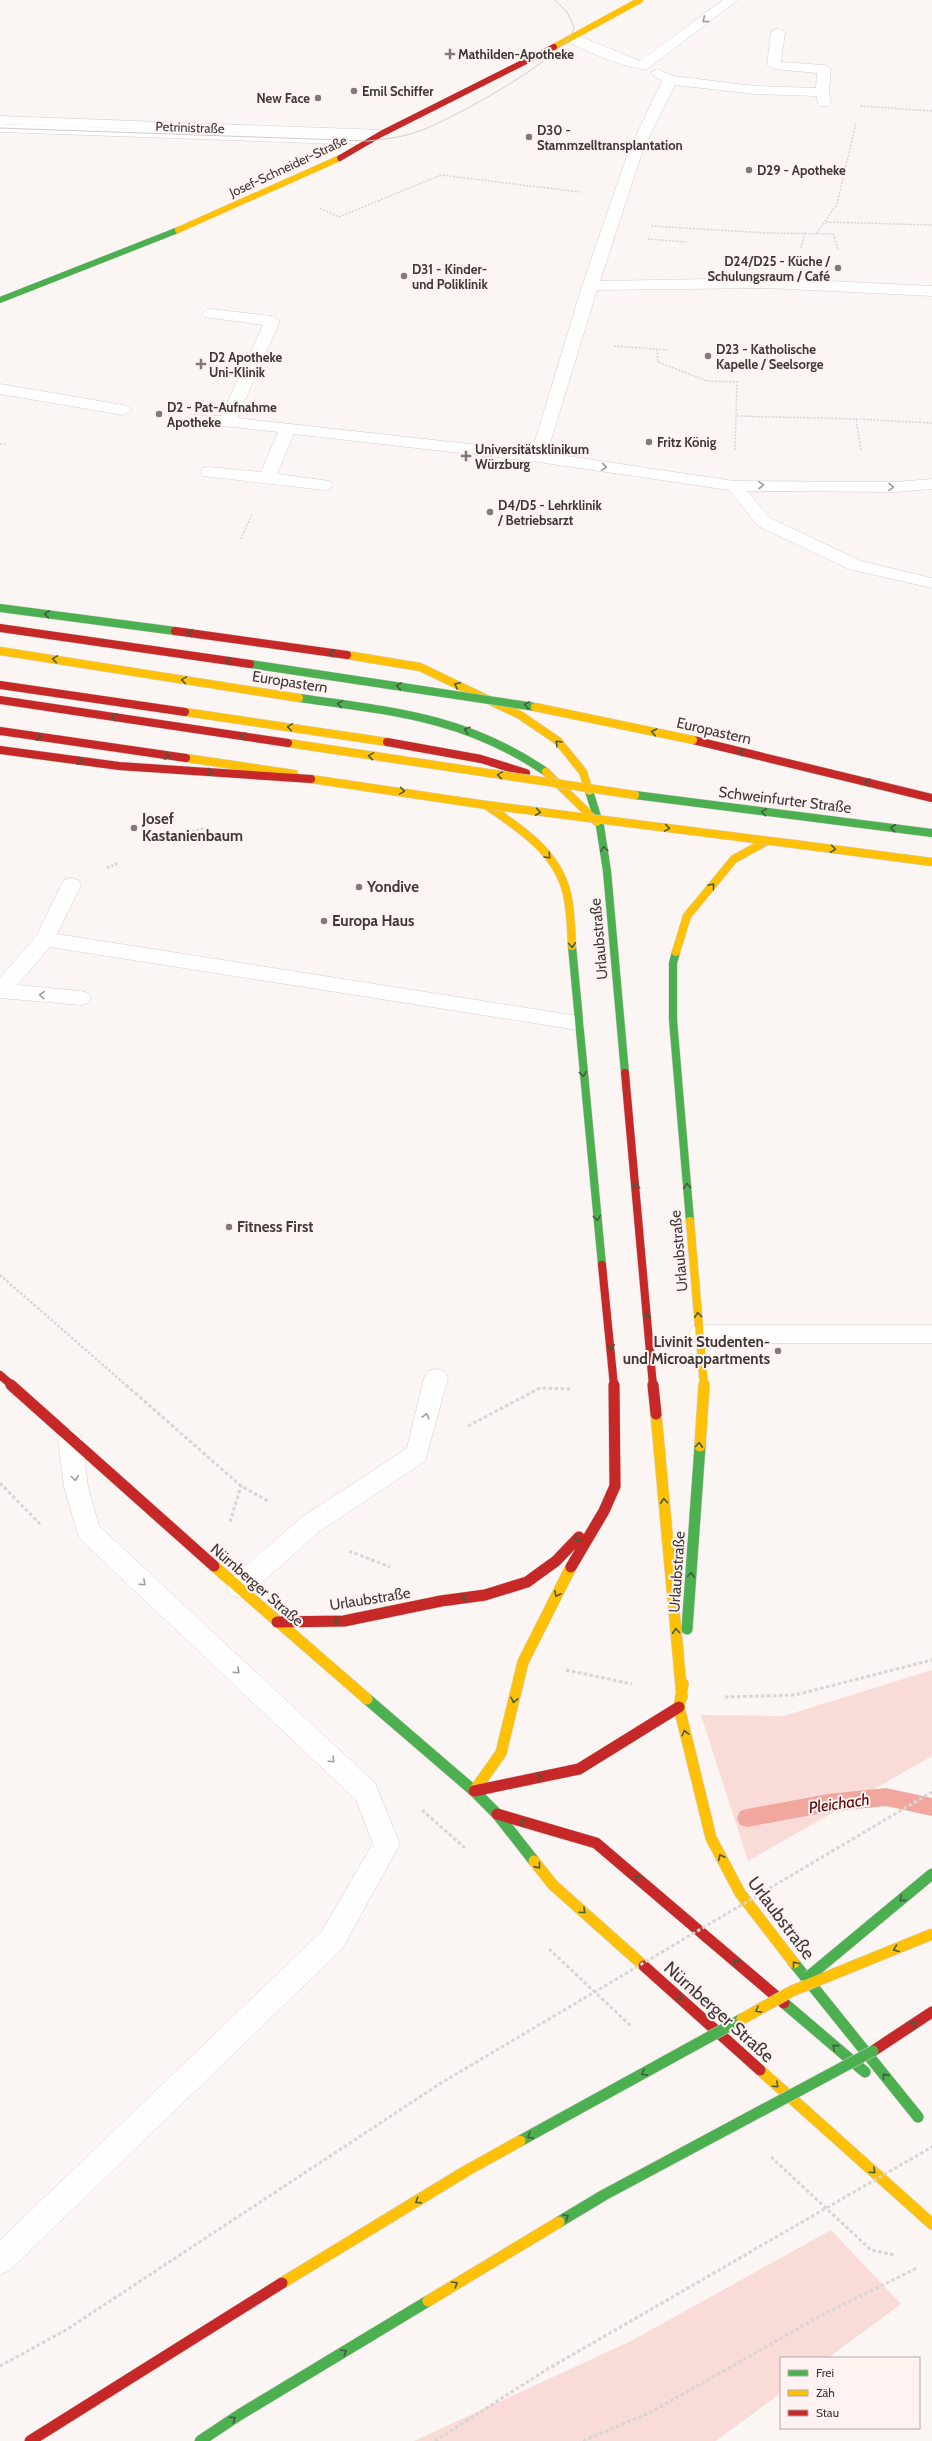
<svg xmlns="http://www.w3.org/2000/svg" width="932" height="2441" font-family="Cabin,sans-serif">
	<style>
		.green { fill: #f9dcd8 }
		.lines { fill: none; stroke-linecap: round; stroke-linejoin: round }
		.stream { fill: #f1a79d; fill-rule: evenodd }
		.lane-casing { stroke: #d4d0ce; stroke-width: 1 }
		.street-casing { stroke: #d4d0ce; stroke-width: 1 }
		.fast-far2-casing { stroke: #d4d0ce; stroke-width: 6 }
		.fast-far1-casing { stroke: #d4d0ce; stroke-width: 9 }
		.fast-casing { stroke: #d4d0ce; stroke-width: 12 }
		.slow-far2-casing { stroke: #d4d0ce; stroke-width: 6 }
		.slow-far1-casing { stroke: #d4d0ce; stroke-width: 9 }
		.slow-casing { stroke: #d4d0ce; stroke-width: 12 }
		.jam-far2-casing { stroke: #d4d0ce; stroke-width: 6 }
		.jam-far1-casing { stroke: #d4d0ce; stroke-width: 9 }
		.jam-casing { stroke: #d4d0ce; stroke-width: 12 }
		.path-far2 { stroke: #d8d6d5; stroke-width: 1.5; stroke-dasharray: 2 1.5; stroke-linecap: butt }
		.path-far1 { stroke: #d8d6d5; stroke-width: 2.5; stroke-dasharray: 2.5 2; stroke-linecap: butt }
		.path { stroke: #d8d6d5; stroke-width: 3; stroke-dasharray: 3.5 2.5; stroke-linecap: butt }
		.lane { fill: #fefefd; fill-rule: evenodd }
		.street { fill: #fefefd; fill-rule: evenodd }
		.fast-far2 { stroke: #4caf50; stroke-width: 6 }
		.fast-far1 { stroke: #4caf50; stroke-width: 8 }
		.fast { stroke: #4caf50; stroke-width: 11 }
		.slow-far2 { stroke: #ffc107; stroke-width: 6 }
		.slow-far1 { stroke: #ffc107; stroke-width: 8 }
		.slow { stroke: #ffc107; stroke-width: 11 }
		.jam-far2 { stroke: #c62828; stroke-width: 6 }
		.jam-far1 { stroke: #c62828; stroke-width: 8 }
		.jam { stroke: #c62828; stroke-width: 11 }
		.tram { stroke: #d0cecd; stroke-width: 1 }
		.fast-bridge-far1-casing { stroke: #d4d0ce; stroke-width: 9; stroke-linecap: butt }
		.fast-bridge-casing { stroke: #d4d0ce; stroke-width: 12; stroke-linecap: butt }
		.slow-bridge-far1-casing { stroke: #d4d0ce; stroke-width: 9; stroke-linecap: butt }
		.slow-bridge-casing { stroke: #d4d0ce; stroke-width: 12; stroke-linecap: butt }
		.jam-bridge-far1-casing { stroke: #d4d0ce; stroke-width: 9; stroke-linecap: butt }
		.jam-bridge-casing { stroke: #d4d0ce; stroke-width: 12; stroke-linecap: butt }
		.path-bridge { stroke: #d8d6d5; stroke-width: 3; stroke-dasharray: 3.5 2.5; stroke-linecap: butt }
		.fast-bridge-far1 { stroke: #4caf50; stroke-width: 8 }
		.fast-bridge { stroke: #4caf50; stroke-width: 11 }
		.slow-bridge-far1 { stroke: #ffc107; stroke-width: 8 }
		.slow-bridge { stroke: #ffc107; stroke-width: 11 }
		.jam-bridge-far1 { stroke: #c62828; stroke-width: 8 }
		.jam-bridge { stroke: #c62828; stroke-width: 11 }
		.oneway { stroke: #9e9c9a }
		.oneway2 { stroke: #425c3f }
		.poi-dot { fill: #807b7a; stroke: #fef3f1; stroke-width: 1.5 }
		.labels { text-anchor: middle; stroke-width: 4; stroke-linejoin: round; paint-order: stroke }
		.far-poi-label { font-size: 13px; font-weight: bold; fill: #3d3938; stroke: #fef3f1; text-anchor: start }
		.far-street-label { font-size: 13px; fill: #3d3938; stroke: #fef3f1 }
		.street-label { font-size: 15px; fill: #3d3938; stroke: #fef3f1 }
		.poi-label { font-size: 15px; font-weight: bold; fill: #3d3938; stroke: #fef3f1; text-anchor: start }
		.water-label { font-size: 16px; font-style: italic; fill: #5f0000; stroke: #fef3f1 }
		.near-street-label { font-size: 18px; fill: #3d3938; stroke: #fef3f1 }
	</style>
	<rect width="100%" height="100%" fill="#fbf5f4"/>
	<path class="green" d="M932,1670v86l-184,105 -47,-146 83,1z
		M831,2230l70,74 -73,54h-47v35l-65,48h-302l217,-100z"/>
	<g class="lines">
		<path class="stream" d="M886,1788l46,10v18l-46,-10 -58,6 -81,15 -7,-2 -3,-7 3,-7 7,-2 81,-15z"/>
		<g class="lane-casing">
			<path id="lane" d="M723,0h15l-91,69c-11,3 -76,-22 -82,-31l7,-4 5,1 63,26z
				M778,28l7,4 -4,30 43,3 7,4 -2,23 2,11 -2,3h-10l-3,-10 -61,-2 -80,-9 -32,65 -43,131 168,-3 164,8v10l-164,-8 -171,2 -50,163 187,28 162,1 36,-3v10l-36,3 -149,-1 23,27 91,43 71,17v10l-83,-19 -91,-43 -29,-36 -191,-28 -244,-28 -17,40 53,7 2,4 -2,4 -6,1 -121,-14 -2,-4 2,-4 6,-1 52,5 17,-40 -82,-9 -6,-2 -2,-3 2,-3 31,1 42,-91 -58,-8 -3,-3 3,-3 5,-2 62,7 8,5 -43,97 295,33 50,-165 47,-136 33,-69 -12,-8 7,-4 16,7 82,10 61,2 1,-15 -43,-4 -7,-4 4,-33z
				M0,124l368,13 7,4 -7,4 -368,-13z
				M0,384l123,21 6,2 2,3 -2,3 -6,2 -123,-21z
				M71,878l7,2 3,5 -24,49 521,82 7,2 3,5 -3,5 -7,2 -528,-83 -33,38 64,6 7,2 3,5 -3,5 -7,2 -81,-7v-20l37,-43 24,-50 3,-5z
				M700,1325h232v18h-232l-8,-2 -3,-7 3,-7z
				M436,1369l8,2 4,7 -23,83 -105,70 -72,64 -9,3 -9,-3 -3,-8 3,-8 72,-62 105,-69 17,-70 4,-7z
				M70,1429l8,3 4,7 6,48 11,39 276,257 25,61 -58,105 -332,321 -10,5v-35l322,-309 51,-88 -17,-43 -277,-262 -15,-51 -6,-48 4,-7z"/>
		</g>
		<g class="street-casing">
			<path id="street" d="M0,116l381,14 7,4 -7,4 -381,-14z"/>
		</g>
		<g class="fast-far2-casing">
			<path id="fast-far2" d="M0,300l178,-70"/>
		</g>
		<g class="fast-far1-casing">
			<path id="fast-far1" d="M0,608l175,23
				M299,698c93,13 167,19 247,74
				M589,791l11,35 7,45 18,202
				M635,795l297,38
				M572,946l30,319
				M676,952l-3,11v57l17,201"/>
		</g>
		<g class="fast-casing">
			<path id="fast" d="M687,1629l13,-183
				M367,1699l107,92 23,23 37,47
				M794,1963l124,154
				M784,2003l81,69"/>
		</g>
		<g class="slow-far2-casing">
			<path id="slow-far2" d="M554,47l86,-47
				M178,230l162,-72"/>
		</g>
		<g class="slow-far1-casing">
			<path id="slow-far1" d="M0,651l299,47
				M347,655l73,12 100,48 38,26 25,31 6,19
				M185,712l202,30
				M186,758l108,16
				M546,772l51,50
				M311,779l175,26
				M486,805c33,23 71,46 81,89 4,17 4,35 5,52
				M794,844l138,18
				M676,952l11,-36 47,-57 33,-18
				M690,1221l14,165"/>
		</g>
		<g class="slow-casing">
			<path id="slow" d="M656,1414l26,283
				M700,1446l4,-61
				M214,1566l153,133
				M683,1684l-4,23 32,131 29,55 54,70
				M474,1791l27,-38 22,-91 48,-95
				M534,1861l19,24 91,81
				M760,2070l172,154"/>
		</g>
		<g class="jam-far2-casing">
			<path id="jam-far2" d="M340,158l41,-24 173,-87"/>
		</g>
		<g class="jam-far1-casing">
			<path id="jam-far1" d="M175,631l172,24
				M0,685l185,27
				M0,731l186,27
				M693,740l239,58
				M387,742l94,17 45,14
				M0,750l119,16 192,13
				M625,1073l28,313
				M602,1265l12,121
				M0,1375l13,11"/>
		</g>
		<g class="jam-casing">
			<path id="jam" d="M11,1385l203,181
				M653,1385l3,29
				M571,1567l33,-56 11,-25 -1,-101
				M277,1622l67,-1 97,-20 44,-6 42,-13 29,-21 23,-24
				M474,1791l105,-22 100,-62
				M497,1814l99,29 188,160
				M644,1966l116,104
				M873,2051l59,-39"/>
		</g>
		<path class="path-far2" d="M860,106l72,5
			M320,208l19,9 102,-42 139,17
			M826,222l106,3
			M651,226l117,7 65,1 5,15
			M817,233l20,-29 19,-81
			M648,239l39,3
			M801,248l4,-15
			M614,346l54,4
			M657,349l1,13 49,19 30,1 -1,34
			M0,444h6
			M735,450l1,-34 120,3
			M861,450l-5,-31 76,4
			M241,539l11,-25"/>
		<path class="path-far1" d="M157,840l48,-12
			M107,868l11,-5
			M0,1275l127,111"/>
		<path class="path" d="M126,1385l115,101 29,16
			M468,1426l72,-38 32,1
			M0,1483l40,41
			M230,1522l11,-36
			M349,1551l41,16
			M566,1670l66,14
			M725,1697l70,-2 137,-35
			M422,1810l43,38
			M549,1949l83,78
			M771,2157l100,93 24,5
			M583,2441l68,-29 171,-97 95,-47"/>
		<use href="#lane" class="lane"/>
		<use href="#street" class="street"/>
		<use href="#fast-far2" class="fast-far2"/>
		<use href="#fast-far1" class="fast-far1"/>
		<use href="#fast" class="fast"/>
		<use href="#slow-far2" class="slow-far2"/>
		<use href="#slow-far1" class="slow-far1"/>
		<use href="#slow" class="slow"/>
		<use href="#jam-far2" class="jam-far2"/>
		<use href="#jam-far1" class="jam-far1"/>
		<use href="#jam" class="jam"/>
		<path class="tram" d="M0,128l368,13c18,-2 37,-4 54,-11 28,-10 149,-75 152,-103l-7,-15 -12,-12"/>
		<g class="fast-bridge-far1-casing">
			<path id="fast-bridge-far1" d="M250,664l285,43"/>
		</g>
		<g class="fast-bridge-casing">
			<path id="fast-bridge" d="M808,1977l124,-103
				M520,2141l222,-122
				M559,2222l45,-27 269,-144
				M200,2441l39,-26 189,-114"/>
		</g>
		<g class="slow-bridge-far1-casing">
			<path id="slow-bridge-far1" d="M535,707l158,33
				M288,743l347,52
				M486,805l308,39"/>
		</g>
		<g class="slow-bridge-casing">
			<path id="slow-bridge" d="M742,2019l50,-28 140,-57
				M282,2283l184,-112 54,-30
				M428,2301l131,-79"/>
		</g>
		<g class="jam-bridge-far1-casing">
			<path id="jam-bridge-far1" d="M0,628l250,36
				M0,700l288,43"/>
		</g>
		<g class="jam-bridge-casing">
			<path id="jam-bridge" d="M30,2441l252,-158"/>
		</g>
		<path class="path-bridge" d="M0,2366l66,-36 375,-247 491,-291
			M435,2441l111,-71 386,-223"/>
		<use href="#fast-bridge-far1" class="fast-bridge-far1"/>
		<use href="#fast-bridge" class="fast-bridge"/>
		<use href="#slow-bridge-far1" class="slow-bridge-far1"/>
		<use href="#slow-bridge" class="slow-bridge"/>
		<use href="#jam-bridge-far1" class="jam-bridge-far1"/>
		<use href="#jam-bridge" class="jam-bridge"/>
	</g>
	<defs><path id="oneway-chevron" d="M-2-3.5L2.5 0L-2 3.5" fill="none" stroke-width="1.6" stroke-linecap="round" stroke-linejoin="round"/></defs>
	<g class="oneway">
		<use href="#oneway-chevron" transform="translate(705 20) rotate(143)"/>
		<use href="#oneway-chevron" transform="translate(604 467) rotate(9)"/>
		<use href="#oneway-chevron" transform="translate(761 485) rotate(-1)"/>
		<use href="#oneway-chevron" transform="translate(891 487) rotate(1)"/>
		<use href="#oneway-chevron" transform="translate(42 995) rotate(-175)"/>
		<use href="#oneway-chevron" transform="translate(426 1416) rotate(-76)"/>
		<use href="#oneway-chevron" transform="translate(75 1478) rotate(83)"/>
		<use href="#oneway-chevron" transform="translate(143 1583) rotate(43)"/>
		<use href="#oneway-chevron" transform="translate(237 1671) rotate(43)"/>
		<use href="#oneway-chevron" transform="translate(332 1760) rotate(43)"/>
	</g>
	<g class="oneway2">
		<use href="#oneway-chevron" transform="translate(47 614) rotate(-172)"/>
		<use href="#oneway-chevron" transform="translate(190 633) rotate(-172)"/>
		<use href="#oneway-chevron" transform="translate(332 653) rotate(-171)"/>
		<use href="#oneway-chevron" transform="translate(55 659) rotate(-171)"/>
		<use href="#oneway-chevron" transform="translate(228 661) rotate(-172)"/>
		<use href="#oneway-chevron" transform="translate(184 680) rotate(-171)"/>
		<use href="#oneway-chevron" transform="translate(457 685) rotate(-155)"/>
		<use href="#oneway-chevron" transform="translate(399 686) rotate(-171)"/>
		<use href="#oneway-chevron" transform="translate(340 704) rotate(-171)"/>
		<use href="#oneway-chevron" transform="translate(527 705) rotate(-170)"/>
		<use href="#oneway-chevron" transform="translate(114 717) rotate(-171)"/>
		<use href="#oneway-chevron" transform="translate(290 727) rotate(-171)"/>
		<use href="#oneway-chevron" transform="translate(467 730) rotate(-163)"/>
		<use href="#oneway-chevron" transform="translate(654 732) rotate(-168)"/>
		<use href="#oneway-chevron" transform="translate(243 736) rotate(-171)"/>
		<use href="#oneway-chevron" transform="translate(39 737) rotate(8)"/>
		<use href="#oneway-chevron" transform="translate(558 743) rotate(-136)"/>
		<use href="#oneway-chevron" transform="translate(741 752) rotate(-166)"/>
		<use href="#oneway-chevron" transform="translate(167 756) rotate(8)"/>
		<use href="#oneway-chevron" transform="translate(371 756) rotate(-171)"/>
		<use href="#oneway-chevron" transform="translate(80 761) rotate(7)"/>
		<use href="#oneway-chevron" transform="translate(210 772) rotate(4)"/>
		<use href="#oneway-chevron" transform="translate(500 775) rotate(-171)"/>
		<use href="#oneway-chevron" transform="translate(867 782) rotate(-166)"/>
		<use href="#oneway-chevron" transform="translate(402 791) rotate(9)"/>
		<use href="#oneway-chevron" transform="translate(538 812) rotate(7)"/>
		<use href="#oneway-chevron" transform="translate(764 812) rotate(-173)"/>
		<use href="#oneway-chevron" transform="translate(667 828) rotate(9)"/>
		<use href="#oneway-chevron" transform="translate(893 828) rotate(-173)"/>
		<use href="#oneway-chevron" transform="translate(604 849) rotate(-98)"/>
		<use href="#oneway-chevron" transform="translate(833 849) rotate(7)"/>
		<use href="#oneway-chevron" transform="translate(548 856) rotate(47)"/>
		<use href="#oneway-chevron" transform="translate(712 886) rotate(-50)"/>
		<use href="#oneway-chevron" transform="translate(572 945) rotate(86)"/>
		<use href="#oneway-chevron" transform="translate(583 1074) rotate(84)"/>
		<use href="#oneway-chevron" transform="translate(636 1186) rotate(-95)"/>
		<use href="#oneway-chevron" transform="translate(687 1186) rotate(-95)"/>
		<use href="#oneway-chevron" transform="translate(597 1218) rotate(84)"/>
		<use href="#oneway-chevron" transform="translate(698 1315) rotate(-95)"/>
		<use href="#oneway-chevron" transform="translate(647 1316) rotate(-95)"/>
		<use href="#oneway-chevron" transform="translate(611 1347) rotate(84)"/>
		<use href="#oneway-chevron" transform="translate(699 1445) rotate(-86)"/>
		<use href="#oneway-chevron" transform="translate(664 1501) rotate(-95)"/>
		<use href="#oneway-chevron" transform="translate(577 1539) rotate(134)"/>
		<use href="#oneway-chevron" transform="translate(691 1575) rotate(-86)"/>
		<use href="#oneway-chevron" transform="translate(557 1594) rotate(116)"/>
		<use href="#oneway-chevron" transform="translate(465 1598) rotate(173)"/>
		<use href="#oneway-chevron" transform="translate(337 1621) rotate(179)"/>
		<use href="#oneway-chevron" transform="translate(676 1631) rotate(-95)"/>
		<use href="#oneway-chevron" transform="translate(514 1700) rotate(103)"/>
		<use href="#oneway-chevron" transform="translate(685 1733) rotate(-104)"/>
		<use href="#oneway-chevron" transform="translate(539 1777) rotate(-12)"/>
		<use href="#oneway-chevron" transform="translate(523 1822) rotate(-164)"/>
		<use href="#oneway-chevron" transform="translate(721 1857) rotate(-117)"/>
		<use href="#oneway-chevron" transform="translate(538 1866) rotate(51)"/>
		<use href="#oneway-chevron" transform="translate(637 1878) rotate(-140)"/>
		<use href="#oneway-chevron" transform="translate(902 1899) rotate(140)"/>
		<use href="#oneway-chevron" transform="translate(583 1911) rotate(42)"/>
		<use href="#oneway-chevron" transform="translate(896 1949) rotate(158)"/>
		<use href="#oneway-chevron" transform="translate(736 1962) rotate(-140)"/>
		<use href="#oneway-chevron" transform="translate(795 1964) rotate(-128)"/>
		<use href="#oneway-chevron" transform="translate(679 1998) rotate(42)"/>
		<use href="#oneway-chevron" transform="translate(758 2010) rotate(151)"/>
		<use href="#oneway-chevron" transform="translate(914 2024) rotate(-34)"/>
		<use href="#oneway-chevron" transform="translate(835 2047) rotate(-140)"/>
		<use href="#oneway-chevron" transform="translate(644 2073) rotate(151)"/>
		<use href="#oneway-chevron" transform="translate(885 2076) rotate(-129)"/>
		<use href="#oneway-chevron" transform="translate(776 2085) rotate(42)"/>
		<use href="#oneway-chevron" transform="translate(530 2136) rotate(151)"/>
		<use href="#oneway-chevron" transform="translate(873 2171) rotate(42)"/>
		<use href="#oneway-chevron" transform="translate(418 2201) rotate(149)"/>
		<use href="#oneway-chevron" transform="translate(566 2217) rotate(-31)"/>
		<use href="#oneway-chevron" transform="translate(455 2284) rotate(-31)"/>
		<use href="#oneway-chevron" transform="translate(344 2352) rotate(-31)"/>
		<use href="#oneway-chevron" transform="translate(233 2419) rotate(-34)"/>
	</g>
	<g class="poi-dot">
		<path d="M448 48h4v4h4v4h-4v4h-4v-4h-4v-4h4z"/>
		<circle cx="354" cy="91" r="4"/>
		<circle cx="318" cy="98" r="4"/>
		<circle cx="529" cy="137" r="4"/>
		<circle cx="749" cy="170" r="4"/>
		<circle cx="838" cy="268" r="4"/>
		<circle cx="404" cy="276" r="4"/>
		<circle cx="708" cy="356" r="4"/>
		<path d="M199 358h4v4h4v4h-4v4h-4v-4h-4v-4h4z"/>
		<circle cx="159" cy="414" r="4"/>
		<circle cx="649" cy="442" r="4"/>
		<path d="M464 450h4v4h4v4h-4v4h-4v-4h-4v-4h4z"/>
		<circle cx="490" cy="512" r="4"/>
		<circle cx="134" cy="828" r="4"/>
		<circle cx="359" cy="887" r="4"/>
		<circle cx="324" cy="921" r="4"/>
		<circle cx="229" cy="1227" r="4"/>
		<circle cx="778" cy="1351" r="4"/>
	</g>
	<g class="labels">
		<g class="far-poi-label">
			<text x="458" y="59">Mathilden-Apotheke</text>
			<text x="362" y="96">Emil Schiffer</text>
			<text x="310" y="103" text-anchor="end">New Face</text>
			<text x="537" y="135">D30 -<tspan x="537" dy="15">Stammzelltransplantation</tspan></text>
			<text x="757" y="175">D29 - Apotheke</text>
			<text x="830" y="266" text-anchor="end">D24/D25 - Küche /<tspan x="830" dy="15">Schulungsraum / Café</tspan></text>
			<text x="412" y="274">D31 - Kinder-<tspan x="412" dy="15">und Poliklinik</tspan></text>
			<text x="716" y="354">D23 - Katholische<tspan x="716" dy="15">Kapelle / Seelsorge</tspan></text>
			<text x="209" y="362">D2 Apotheke<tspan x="209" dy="15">Uni-Klinik</tspan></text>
			<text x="167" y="412">D2 - Pat-Aufnahme<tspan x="167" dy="15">Apotheke</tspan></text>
			<text x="657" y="447">Fritz König</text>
			<text x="475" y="454">Universitätsklinikum<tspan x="475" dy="15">Würzburg</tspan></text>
			<text x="498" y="510">D4/D5 - Lehrklinik<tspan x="498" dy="15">/ Betriebsarzt</tspan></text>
		</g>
		<g class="far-street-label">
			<text transform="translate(190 127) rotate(2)" y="5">Petrinistraße</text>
			<text transform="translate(288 166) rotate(-25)" y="5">Josef-Schneider-Straße</text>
		</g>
		<g class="street-label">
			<text transform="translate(290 682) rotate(9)" y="5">Europastern</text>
			<text transform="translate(714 731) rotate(13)" y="5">Europastern</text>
			<text transform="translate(785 800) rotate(7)" y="5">Schweinfurter Straße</text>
			<text transform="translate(599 939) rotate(-95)" y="5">Urlaubstraße</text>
			<text transform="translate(679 1251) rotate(-95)" y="5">Urlaubstraße</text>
			<text transform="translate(677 1572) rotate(-86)" y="5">Urlaubstraße</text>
			<text transform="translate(257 1585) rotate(41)" y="5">Nürnberger Straße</text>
			<text transform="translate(370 1599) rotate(-9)" y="5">Urlaubstraße</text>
		</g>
		<g class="poi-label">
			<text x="142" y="824">Josef<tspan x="142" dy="17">Kastanienbaum</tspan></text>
			<text x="367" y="892">Yondive</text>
			<text x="332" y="926">Europa Haus</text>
			<text x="237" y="1232">Fitness First</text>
			<text x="770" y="1347" text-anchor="end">Livinit Studenten-<tspan x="770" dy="17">und Microappartments</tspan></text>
		</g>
		<g class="water-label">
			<text transform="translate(839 1803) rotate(-8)" y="6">Pleichach</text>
		</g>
		<g class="near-street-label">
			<text transform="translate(781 1918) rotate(53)" y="6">Urlaubstraße</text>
			<text transform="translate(719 2012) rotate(42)" y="6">Nürnberger Straße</text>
		</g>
	</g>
	<rect x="780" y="2357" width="140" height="72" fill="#fef3f1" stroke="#b1a9a7"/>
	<rect x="788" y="2370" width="20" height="6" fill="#4caf50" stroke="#b1a9a7"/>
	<text x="816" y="2377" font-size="12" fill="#3d3938">Frei</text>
	<rect x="788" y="2390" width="20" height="6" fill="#ffc107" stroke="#b1a9a7"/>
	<text x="816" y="2397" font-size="12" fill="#3d3938">Zäh</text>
	<rect x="788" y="2410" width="20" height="6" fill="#c62828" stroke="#b1a9a7"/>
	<text x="816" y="2417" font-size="12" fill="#3d3938">Stau</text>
</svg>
